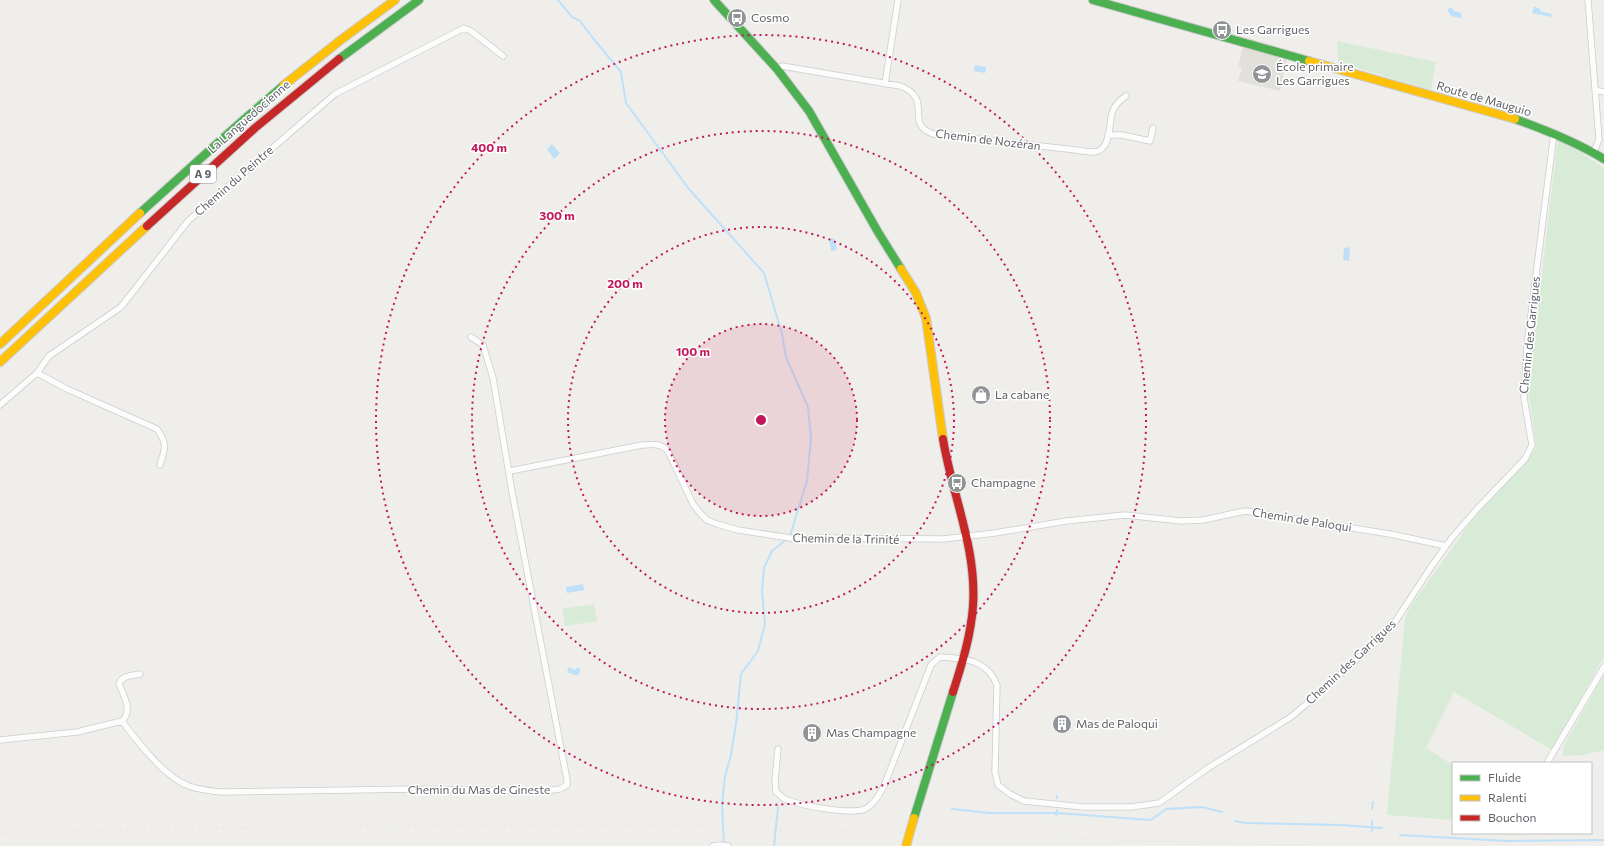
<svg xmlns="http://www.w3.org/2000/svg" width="1604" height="846" font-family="Commissioner,sans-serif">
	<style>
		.education { fill: #e2e0da }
		.green { fill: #d8ebd6 }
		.water { fill: #bfe0f9 }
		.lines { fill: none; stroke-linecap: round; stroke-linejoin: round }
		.stream { stroke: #bfe0f9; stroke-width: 2 }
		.street-casing { stroke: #cbcccc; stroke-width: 7 }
		.fast-casing { stroke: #cacacb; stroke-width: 10 }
		.slow-casing { stroke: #cacacb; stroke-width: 10 }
		.jam-casing { stroke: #cacacb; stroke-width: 10 }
		.street { stroke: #fdfcfc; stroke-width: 5.5 }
		.fast { stroke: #4caf50; stroke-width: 8 }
		.slow { stroke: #ffc107; stroke-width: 8 }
		.jam { stroke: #c62828; stroke-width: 8 }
		.rail { stroke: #e4e4e4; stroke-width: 2; stroke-dasharray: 1 5; stroke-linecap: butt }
		.slow-bridge-casing { stroke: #cacacb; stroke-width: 10; stroke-linecap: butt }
		.slow-bridge { stroke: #ffc107; stroke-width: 8 }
		.ring { fill: none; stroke: #c2185b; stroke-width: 2; stroke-dasharray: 2 4 }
		.labels { text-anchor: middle; stroke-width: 3; stroke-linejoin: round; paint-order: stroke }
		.shield { fill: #fff; stroke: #8f9295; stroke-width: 1 }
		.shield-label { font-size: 11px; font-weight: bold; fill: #5f6368 }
		.poi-label { font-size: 12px; fill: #5f6368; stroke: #fff; text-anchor: start }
		.street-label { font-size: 12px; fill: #5f6368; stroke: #fff }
		.centre { fill: #c2185b; stroke: #fff; stroke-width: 2 }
		.ring-label { font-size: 12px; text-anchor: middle; font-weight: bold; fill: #c2185b; stroke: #fff; stroke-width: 3; stroke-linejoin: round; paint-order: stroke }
	</style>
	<rect width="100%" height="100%" fill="#efeeea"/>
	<path class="education" d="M1243,47l44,11 -7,33 -42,-10 4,-13 -4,-1z"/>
	<path class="green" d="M1337,41l99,21 -5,28 -93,-28z
		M1558,137l46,31v489l-52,93 -98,-58 -28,56 27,17v55l-66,-5 18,-197 5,-11 63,-88 62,-69 1,-8 -8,-51z
		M594,604l3,17 -32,5 -3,-17z
		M1604,674v76l-21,5 -20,1v-9z"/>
	<path class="water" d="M1534,6l6,3v2l12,3 -1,3 -19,-4z
		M1451,7l3,4 8,2 -1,5 -10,-2 -4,-6z
		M975,65l11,2 -1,6 -11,-2z
		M552,144l8,9 -6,6 -7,-10z
		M831,238l4,1 2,11 -6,1 -2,-11z
		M1348,247l2,2 -1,12 -6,-1 1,-12z
		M583,584l1,6 -17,3 -1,-6z
		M569,667l6,3 2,-2 4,1 -3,7 -11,-4z"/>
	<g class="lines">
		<path class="stream" d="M558,0l14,17 8,4 12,16 29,35 5,31 63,86 75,84 18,61 4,23 22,50 3,31 -4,43 -17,55
			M1057,798v-2
			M952,809l37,4h68l94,7 15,-11 36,-2 20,5
			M1372,809l1,-7
			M1056,816l1,-6
			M1235,821l10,2 96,2 41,3
			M1372,831v-10
			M1400,835l107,6 97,-1
			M724,845l-2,-40 3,-29 6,-21 5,-31 5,-50 17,-23 7,-27 -3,-33 2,-23 8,-17 15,-12
			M774,846l4,-39"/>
		<g class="street-casing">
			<path id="street" d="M1588,0l11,139 -5,13
				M777,69l5,-3 118,20c35,13 3,37 33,48l143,16c6,1 13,2 19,2 16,-3 14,-28 17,-39 2,-7 8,-13 14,-17
				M885,84l13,-84
				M1595,90l9,2
				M1108,135h14l28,6 3,-13
				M37,373l30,16 90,40c11,16 8,19 3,36
				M0,405l37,-32 12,-17 72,-49 67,-86 147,-127 129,-66 7,3 32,25
				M510,471l132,-26c11,-1 19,-2 26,6l25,53 7,9 7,7 10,4 21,6 59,9 28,-1 118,1 52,-6 71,-12 59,-6 56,6 22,-1 42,-9 145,23 56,12
				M122,721c15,20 43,57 67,65 10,4 22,5 33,6l194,-3 128,2 16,-2 7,-4v-5l-55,-288 -19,-114 -10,-33 -12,-8
				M0,740l77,-8 45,-11c11,-10 2,-25 -3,-37 3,-9 13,-8 21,-10
				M778,749l-3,31 1,12c2,1 5,4 7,6 13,7 68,17 82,11 9,-4 15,-15 19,-23l47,-121 9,-8c25,1 47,3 57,28l-2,87 3,13 12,9 14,7 60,6h47l28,-4 49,-35 83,-51 27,-23 56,-50 19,-19 38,-58 20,-28 26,-30 48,-50 7,-14 -8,-47 3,-52 27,-213
				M1547,763l57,-96
				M713,846l7,-1 8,1"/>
		</g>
		<g class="fast-casing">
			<path id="fast" d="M714,0l63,69 32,42 69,121 23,37
				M1093,0l216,61
				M339,59l80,-59
				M1515,119c31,11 61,23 89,40
				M140,213l101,-91 43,-37
				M914,818l39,-126"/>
		</g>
		<g class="slow-casing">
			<path id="slow" d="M1309,61l206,58
				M284,85l58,-46 53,-39
				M901,269l15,24 10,25 17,121
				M0,344l140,-131
				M0,362l147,-136"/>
		</g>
		<g class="jam-casing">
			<path id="jam" d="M147,226l108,-98 84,-69
				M943,439c9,56 34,109 30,167 -2,29 -11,58 -20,86"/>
		</g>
		<use href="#street" class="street"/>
		<use href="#fast" class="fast"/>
		<use href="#slow" class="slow"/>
		<use href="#jam" class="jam"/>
		<path class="rail" d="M0,833c173,-4 346,-8 518,-8 88,0 176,-2 263,4l532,17"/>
		<g class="slow-bridge-casing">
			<path id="slow-bridge" d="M906,846l8,-28"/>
		</g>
		<use href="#slow-bridge" class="slow-bridge"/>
	</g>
	<circle cx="761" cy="420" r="96" fill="#c2185b" fill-opacity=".12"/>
	<g class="ring">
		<circle cx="761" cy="420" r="96"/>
		<circle cx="761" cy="420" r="193"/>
		<circle cx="761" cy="420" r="289"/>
		<circle cx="761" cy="420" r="385"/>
	</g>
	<defs>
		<g id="bus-disc" transform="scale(1)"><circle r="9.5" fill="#919496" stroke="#fff"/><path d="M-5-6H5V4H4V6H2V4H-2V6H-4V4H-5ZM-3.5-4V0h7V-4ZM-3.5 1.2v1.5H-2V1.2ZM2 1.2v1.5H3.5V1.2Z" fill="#fff"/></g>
		<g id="school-disc" transform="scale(1)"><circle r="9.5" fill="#919496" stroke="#fff"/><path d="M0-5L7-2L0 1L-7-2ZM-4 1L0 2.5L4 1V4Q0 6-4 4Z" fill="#fff"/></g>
		<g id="shop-disc" transform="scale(1)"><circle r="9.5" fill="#919496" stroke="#fff"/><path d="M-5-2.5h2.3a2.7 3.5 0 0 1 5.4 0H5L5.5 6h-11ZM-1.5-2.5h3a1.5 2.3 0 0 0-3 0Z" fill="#fff"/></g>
		<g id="building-disc" transform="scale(1)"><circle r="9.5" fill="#919496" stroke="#fff"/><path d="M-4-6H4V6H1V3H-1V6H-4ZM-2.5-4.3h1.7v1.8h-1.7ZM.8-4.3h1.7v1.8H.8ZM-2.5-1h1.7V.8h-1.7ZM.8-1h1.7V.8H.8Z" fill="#fff"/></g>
	</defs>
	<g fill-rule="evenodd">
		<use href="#bus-disc" x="737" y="18"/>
		<use href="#bus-disc" x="1222" y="30"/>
		<use href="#school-disc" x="1262" y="74"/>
		<use href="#shop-disc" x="981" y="395"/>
		<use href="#bus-disc" x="957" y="483"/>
		<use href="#building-disc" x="1062" y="724"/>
		<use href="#building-disc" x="812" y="733"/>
	</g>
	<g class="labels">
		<rect class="shield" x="190" y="165" width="26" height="18" rx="3"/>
		<g class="shield-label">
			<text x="203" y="178">A 9</text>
		</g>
		<g class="poi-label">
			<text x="751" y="22">Cosmo</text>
			<text x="1236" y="34">Les Garrigues</text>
			<text x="1276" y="71">École primaire<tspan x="1276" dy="14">Les Garrigues</tspan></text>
			<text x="995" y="399">La cabane</text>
			<text x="971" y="487">Champagne</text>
			<text x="1076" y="728">Mas de Paloqui</text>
			<text x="826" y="737">Mas Champagne</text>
		</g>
		<g class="street-label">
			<text transform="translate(1484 99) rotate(16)" y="4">Route de Mauguio</text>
			<text transform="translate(249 117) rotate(-41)" y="4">La Languedocienne</text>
			<text transform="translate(988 140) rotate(7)" y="4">Chemin de Nozéran</text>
			<text transform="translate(234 181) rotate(-41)" y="4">Chemin du Peintre</text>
			<text transform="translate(1530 335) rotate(-84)" y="4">Chemin des Garrigues</text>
			<text transform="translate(1302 520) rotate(9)" y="4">Chemin de Paloqui</text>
			<text transform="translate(846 539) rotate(1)" y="4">Chemin de la Trinité</text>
			<text transform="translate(1351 662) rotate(-43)" y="4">Chemin des Garrigues</text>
			<text x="479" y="794">Chemin du Mas de Gineste</text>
		</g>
	</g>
	<circle cx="761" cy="420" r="6" class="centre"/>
	<g class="ring-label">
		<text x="489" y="152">400 m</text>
		<text x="557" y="220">300 m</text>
		<text x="625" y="288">200 m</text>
		<text x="693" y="356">100 m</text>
	</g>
	<rect x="1452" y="762" width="140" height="72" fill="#ffffff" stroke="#bfc1c3"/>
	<rect x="1460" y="775" width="20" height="6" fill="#4caf50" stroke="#bfc1c3"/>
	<text x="1488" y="782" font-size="12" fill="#5f6368">Fluide</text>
	<rect x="1460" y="795" width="20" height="6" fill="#ffc107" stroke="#bfc1c3"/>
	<text x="1488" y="802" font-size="12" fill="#5f6368">Ralenti</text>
	<rect x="1460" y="815" width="20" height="6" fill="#c62828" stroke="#bfc1c3"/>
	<text x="1488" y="822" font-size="12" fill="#5f6368">Bouchon</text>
</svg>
